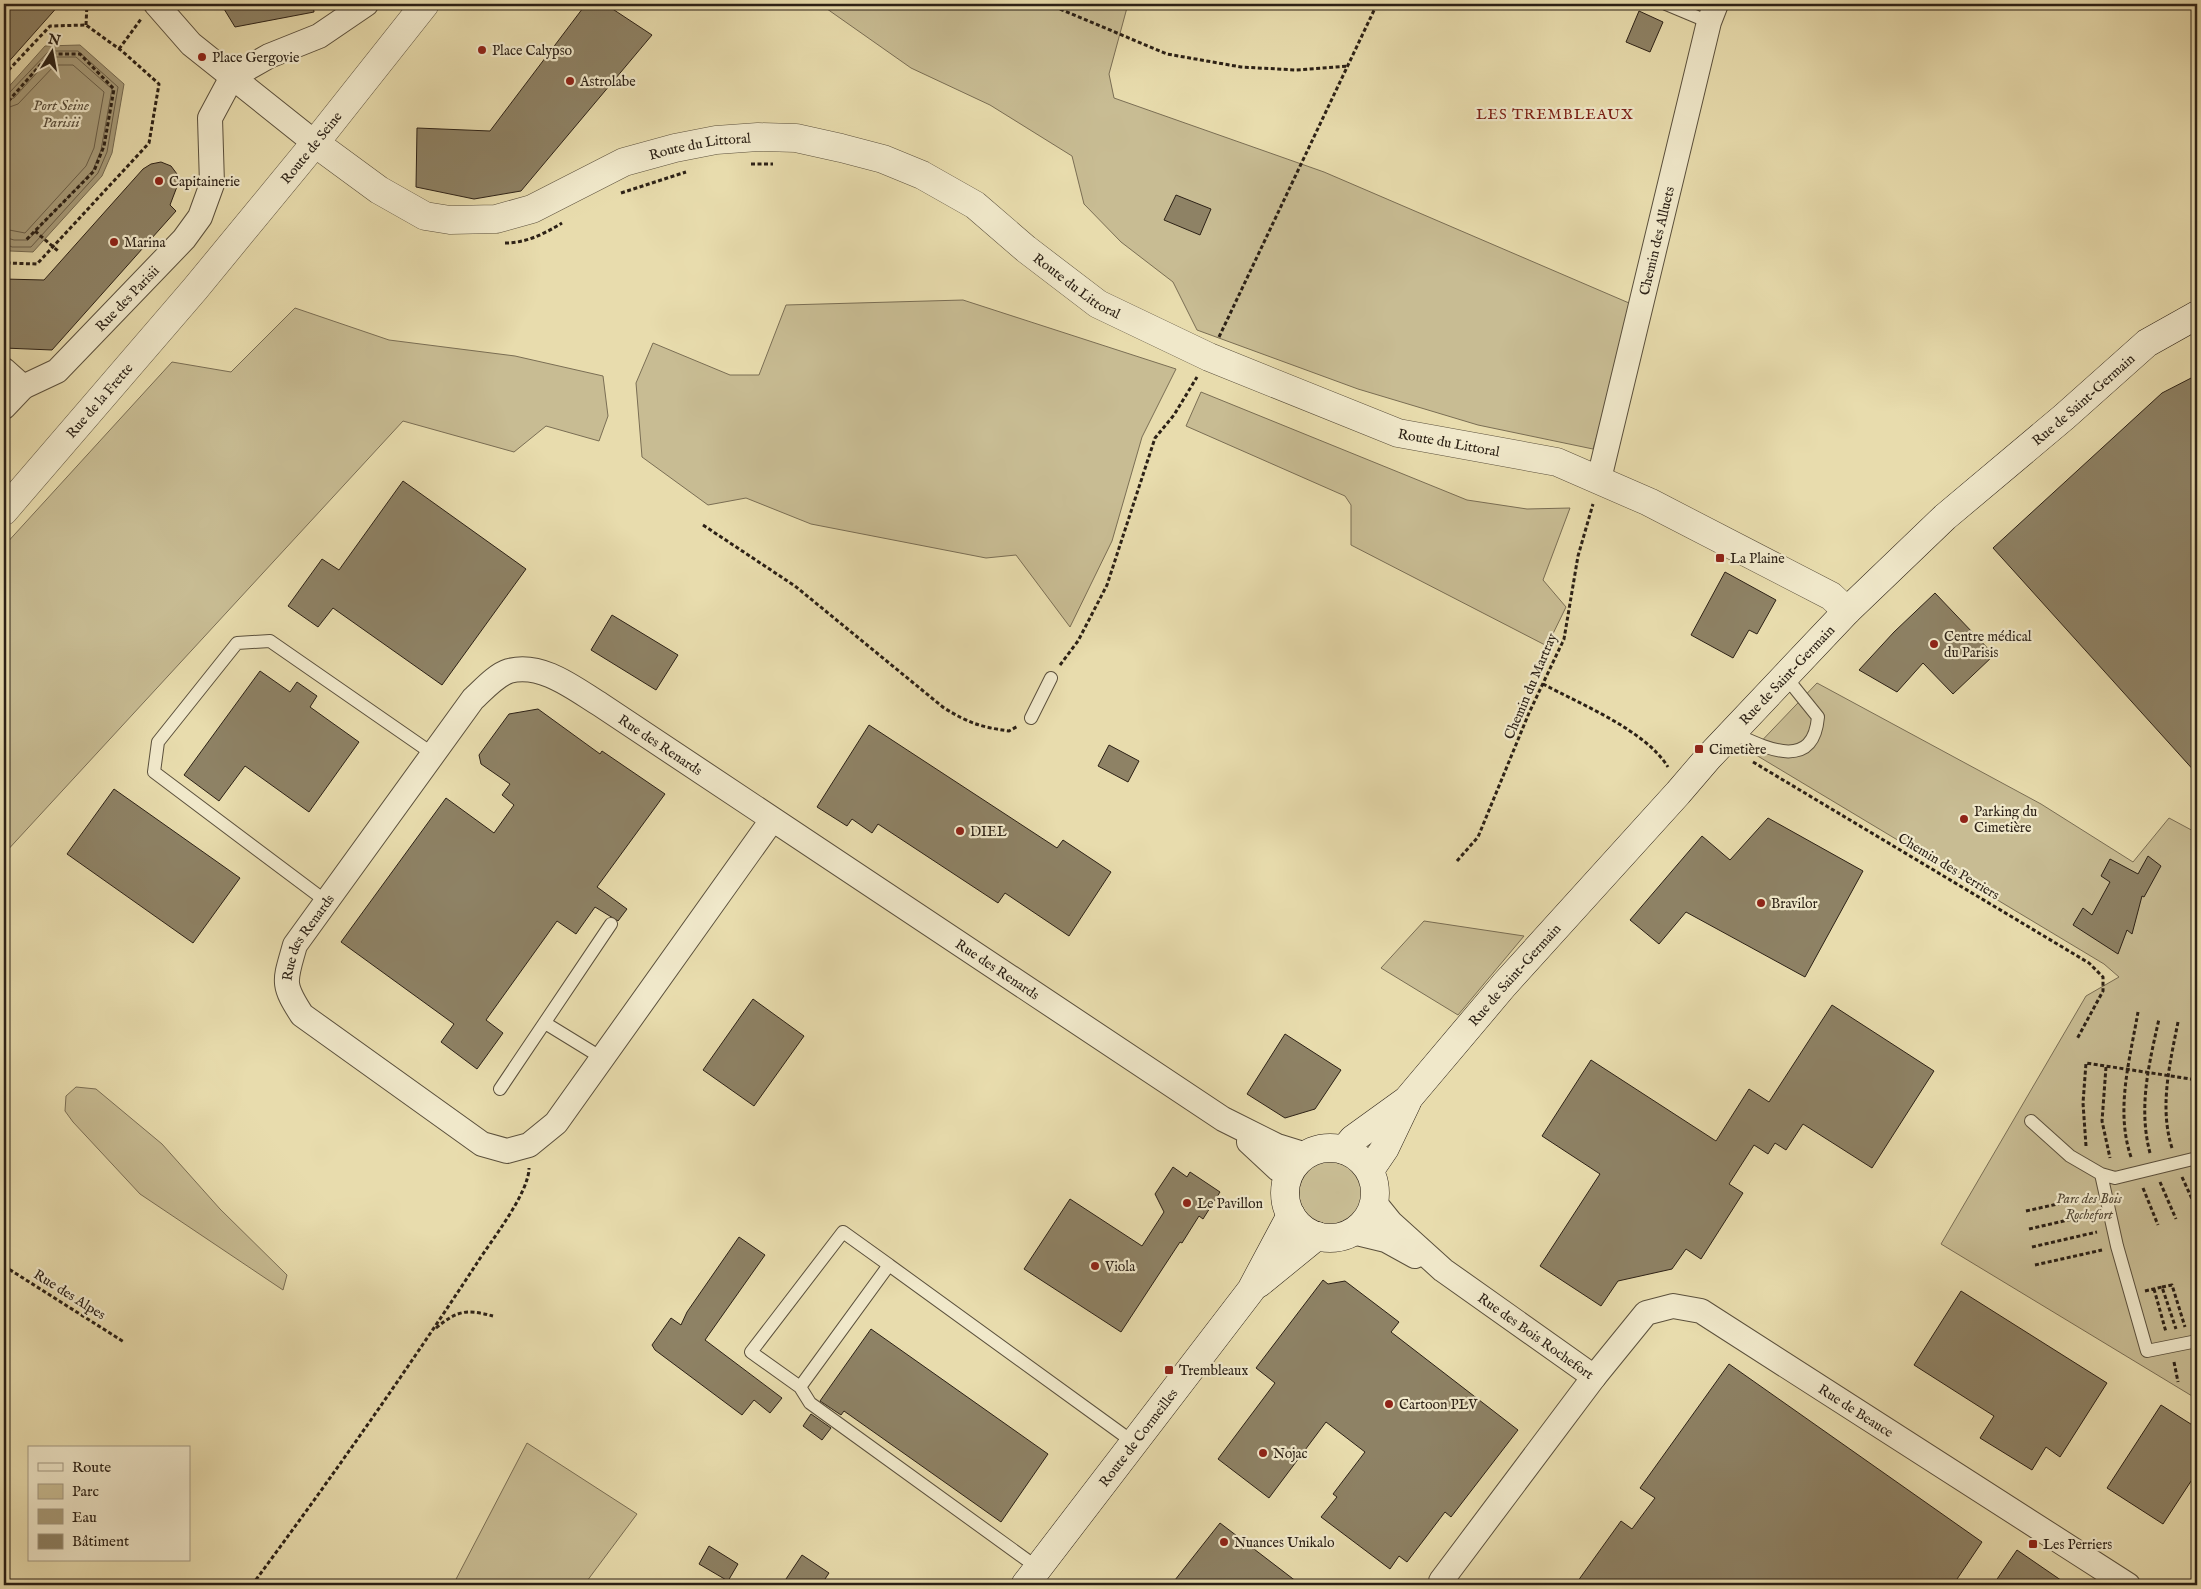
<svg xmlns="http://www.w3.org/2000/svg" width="2201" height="1589" font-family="'IM FELL English',serif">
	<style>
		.green { fill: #c8bc93; stroke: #7a6e54 }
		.water { fill: #a89c7a; stroke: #766b52 }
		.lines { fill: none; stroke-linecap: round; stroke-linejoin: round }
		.shore { stroke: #6a5e48; stroke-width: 1 }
		.building { fill: #8e8265; stroke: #2c2116 }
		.service-casing { stroke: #5b503c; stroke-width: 14 }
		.minor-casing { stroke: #5b503c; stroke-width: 26 }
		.tertiary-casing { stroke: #5b503c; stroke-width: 29 }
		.secondary-casing { stroke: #2c2116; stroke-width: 29 }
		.path { stroke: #2c2116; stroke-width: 3; stroke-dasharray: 4 2.5; stroke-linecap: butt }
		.service { stroke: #f0e8ca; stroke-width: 12 }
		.minor { stroke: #f0e8ca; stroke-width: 24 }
		.tertiary { stroke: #f0e8ca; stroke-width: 28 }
		.secondary { stroke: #f0e8ca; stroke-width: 28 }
		.poi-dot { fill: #8f2418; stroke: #f0e8ca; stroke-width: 2 }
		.labels { text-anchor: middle; stroke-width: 4.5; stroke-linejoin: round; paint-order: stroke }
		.poi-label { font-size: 14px; fill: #2c2116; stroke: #f0e8ca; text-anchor: start }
		.street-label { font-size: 14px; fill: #2c2116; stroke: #f0e8ca }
		.park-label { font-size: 14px; font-style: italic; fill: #534835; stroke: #f0e8ca }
		.water-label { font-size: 15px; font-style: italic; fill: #574c39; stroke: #f0e8ca }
		.neighbourhood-label { font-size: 15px; letter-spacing: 1px; fill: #7a1f14; stroke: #f0e8ca }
	</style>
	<rect width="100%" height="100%" fill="#e8dcad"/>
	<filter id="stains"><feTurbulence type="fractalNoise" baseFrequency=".004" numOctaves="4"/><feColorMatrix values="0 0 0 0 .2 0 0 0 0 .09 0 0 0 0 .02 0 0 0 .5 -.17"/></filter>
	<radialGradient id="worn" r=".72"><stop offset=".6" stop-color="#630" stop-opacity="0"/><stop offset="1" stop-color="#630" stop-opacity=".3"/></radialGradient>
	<path class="green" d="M820,4h308l-19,70 5,24 210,74 312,134 -43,143 -115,-24 -120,-36 -161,-59 -24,-48 -52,-40 -37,-38 -12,-48 -82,-51 -79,-37z
		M963,300l213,69 -34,68 -30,104 -42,86 -54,-72 -30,3 -175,-34 -65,-26 -38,7 -66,-48 -6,-74 17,-40 77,32h29l27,-70z
		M295,308l94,32 126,16 88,20 5,40 -9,25 -53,-15 -32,26 -111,-31 -399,433v-308l168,-184 59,10z
		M1201,392l266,108 60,9 43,-1 -27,72 23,27 -19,39 -196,-101v-40l-6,-9 -159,-70z
		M1817,683l224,121 92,58 36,-44 28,15v566l-256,-155 145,-248 33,-19 -15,-13 -353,-212z
		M1424,921l100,15 -66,79 -77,-47z
		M76,1087l20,2 66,55 58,65 67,66 -4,15 -143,-96 -67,-72 -8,-11 1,-15z
		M1299 1193a32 32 0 1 1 64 0a32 32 0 1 1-64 0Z
		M527,1443l110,71 -53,71h-131z"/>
	<path class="water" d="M80,45l44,39 -12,69 -10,23 -69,76 -23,-1 -6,-4v-155l41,-46z"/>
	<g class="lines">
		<path class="shore" d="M4,95l5,-2 40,-42h29l40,36 -11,65 -9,21 -67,74h-19l-8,-4
			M4,101l10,-3 37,-41h25l36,32 -11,61 -8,20 -65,70h-14l-10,-3
			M4,109l14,-5 37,-39h18l31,27 -10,56 -8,18 -61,67 -21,-4"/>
	</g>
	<path class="building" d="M4,4h56l-56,63z
		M221,4h92l1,8 -79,15z
		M586,4h19l47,31 -131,156 -47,8 -58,-12 1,-59 73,3z
		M1639,11l24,11 -13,30 -24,-10z
		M161,162l10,4 6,8 1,10 -8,21 6,6 -124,139 -48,-2v-69l40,1 99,-111 8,-5z
		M1176,195l35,14 -11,26 -36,-15z
		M2197,375v399l-204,-226 169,-155z
		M403,481l123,88 -84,116 -109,-77 -15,19 -30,-21 34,-47 17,11z
		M1725,572l51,28 -19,34 -8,-4 -16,28 -42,-23z
		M1935,593l59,62 -41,39 -30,-31 -26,29 -38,-22 35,-38z
		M612,615l66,40 -22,35 -65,-40z
		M260,671l30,21 7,-10 20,14 -7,11 49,35 -50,70 -64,-46 -26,35 -35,-26z
		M538,709l62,45 2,-3 63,43 -68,93 30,22 -9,12 -23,-14 -19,27 -19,-13 -71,99 17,13 -26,36 -36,-27 13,-18 -113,-82 105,-144 48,35 20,-28 -12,-10 8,-11 -29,-20 -2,-9 30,-41z
		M869,725l188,123 6,-8 48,32 -42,64 -64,-43 -7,10 -120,-79 -6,9 -20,-14 -5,7 -30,-19z
		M1109,745l30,16 -11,21 -30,-16z
		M114,789l126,89 -47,65 -126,-89z
		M1768,818l95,53 -58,106 -119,-65 -27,32 -29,-24 72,-84 28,24z
		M2148,856l13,10 -17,31 -2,-1 -10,38 -5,-4 -9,24 -45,-29 10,-17 9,7 18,-33 -9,-6 9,-17 28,15z
		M753,999l51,37 -50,70 -51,-36z
		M1832,1005l102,66 -62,97 -69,-44 -17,26 -11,-7 -7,11 -14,-9 -25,39 14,9 -42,66 -15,-10 -14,20 -54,12 -17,25 -61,-40 60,-92 -58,-38 49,-76 125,81 33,-52 20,13z
		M1285,1034l56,36 -26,39 -30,9 -38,-24z
		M1173,1167l14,10 3,-5 30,20 -17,27 -4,-3 -17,27 -2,-1 -59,90 -97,-63 46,-70 72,47 22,-34 -9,-18z
		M739,1237l26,18 -60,85 77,58 -12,15 -16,-13 -12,15 -87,-65 -3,-5 19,-27 10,7 6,-13z
		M1323,1280l5,4 17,-3 54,41 -8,10 127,98 -67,87 -6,-5 -38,50 -8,-6 -9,13 -69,-52 16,-20 -4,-3 32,-42 -39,-30 -57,76 -51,-39 57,-76 -19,-15z
		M1961,1291l146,92 -47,74 -14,-10 -14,23 -52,-32 14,-22 -80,-51z
		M871,1329l177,125 -47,68 -157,-111 -3,4 -21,-14z
		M1729,1364l253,178 -29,43h-378l46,-64 11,8 23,-31 -15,-10z
		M2161,1405l36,23v44l-34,52 -56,-36z
		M811,1414l20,14 -9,12 -19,-14z
		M1220,1523l81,62h-130z
		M709,1546l29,18 -10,17 -29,-17z
		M2017,1550l51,35h-75z
		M802,1555l27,18 -8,12h-39z"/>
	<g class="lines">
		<g class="service-casing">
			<path id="service" d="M1666,4l43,18
				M1031,718l20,-40
				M1733,733c31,14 80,40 85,-16l-33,-41
				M327,902l-173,-130 4,-30 79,-99 33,-2 163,113
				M545,1023l57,35
				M500,1089l111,-165
				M2031,1121l39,35 31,18 14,4 82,-20
				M2101,1174l16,72 30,105 50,-10
				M843,1232l46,33 -89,122 -49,-35z
				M889,1265l244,177
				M800,1387l10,16 228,165"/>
		</g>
		<g class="minor-casing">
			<g id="minor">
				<path d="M156,4l35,40 124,99"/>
				<path d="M4,370l19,17"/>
				<path id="s1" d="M4,407l19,-20 34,-16 127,-132 16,-22 12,-33 -2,-66 22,-41 37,-21 50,-20 47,-32"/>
				<path id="s2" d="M1599,479l110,-457 7,-18"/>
				<path id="s3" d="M772,820l-216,303 -27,22 -22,6 -25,-7 -180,-129c-21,-32 -17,-34 -7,-70l178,-246c10,-9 23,-24 36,-28 33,-9 66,18 92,34l622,414 54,27 29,9"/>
				<path d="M1249,1142l29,27 11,7"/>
				<path id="s4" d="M1374,1202l17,21 52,47 151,107"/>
				<path d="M1353,1232l33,8 29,16"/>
				<path id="s5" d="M1441,1585v-4l153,-204 52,-64 27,-7 28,5 427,274"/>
			</g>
		</g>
		<g class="tertiary-casing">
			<g id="tertiary">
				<path id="s6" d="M315,143l64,47 46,26 25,4 46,-1 36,-10 92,-47 51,-14 41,-8 42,-3 38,1 45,10 42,11 39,16 53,30 51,44 72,55 111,53 189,76 159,29 92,40 182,94 16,15"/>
				<path id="s7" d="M4,511l191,-222 120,-146 110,-139"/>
			</g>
		</g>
		<g class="secondary-casing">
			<g id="secondary">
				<circle cx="1330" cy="1193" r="45"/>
				<path id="s8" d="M1344,1150l9,-11 54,-39 97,-115 174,-192 30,-35 139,-147 98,-94 119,-100 83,-74 50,-28"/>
				<path d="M1370,1170l15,-22 22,-46"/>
				<path d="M1258,1284l59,-48"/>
				<path id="s9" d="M1025,1585l226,-295 40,-75"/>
			</g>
		</g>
		<path class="path" d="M1048,4l119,50 74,13 55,3 52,-4
			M86,25l1,-21
			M119,49l22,-30
			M4,75l46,-49 36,-1 36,26 37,33 -10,59 -112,121 -30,-1 -3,-4
			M4,106l46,-52h30l34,35 -10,57 -10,25 -68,69
			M751,164h22
			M621,193l65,-21
			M35,231l23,20
			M505,243c21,0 39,-9 57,-20
			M1219,337l158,-333
			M703,525l92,61 149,122c25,15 36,19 65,23l9,-5
			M1060,665l18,-24 29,-56 48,-147 19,-23 23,-38
			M1543,684c39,21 102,46 125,83
			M1753,762l336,201 14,14v14l-26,48
			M1457,861l21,-24 51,-124 35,-74 14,-83 15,-52
			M2106,1067l-4,54 8,37
			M2194,1132l3,-1
			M2086,1146l-3,-43 3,-40 111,17
			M2172,1148c-13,-41 -2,-85 6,-126
			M2150,1153c-12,-46 -1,-89 9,-134
			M2131,1157c-16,-47 -1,-98 7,-145
			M2182,1177l15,33
			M2160,1182l16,37
			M2143,1188l15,37
			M2026,1211l63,-14
			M2029,1229l65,-15
			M2032,1247l65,-15
			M2035,1265l67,-15
			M4,1266l120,76
			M2162,1287l10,-2 13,42
			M2154,1289l12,43
			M2145,1291l17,-4 14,42
			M436,1328c22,-18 30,-19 57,-12
			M2174,1362l4,20
			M252,1585c78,-105 153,-212 225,-322 14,-22 52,-70 52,-95"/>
		<use href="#service" class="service"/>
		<use href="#minor" class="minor"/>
		<use href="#tertiary" class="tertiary"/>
		<use href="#secondary" class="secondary"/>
	</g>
	<g class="poi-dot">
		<circle cx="482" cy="50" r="5"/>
		<circle cx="202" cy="57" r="5"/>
		<circle cx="570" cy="81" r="5"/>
		<circle cx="159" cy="181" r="5"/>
		<circle cx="114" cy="242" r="5"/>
		<rect x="1715" y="553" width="10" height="10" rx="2.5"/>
		<circle cx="1934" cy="644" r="5"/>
		<rect x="1694" y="744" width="10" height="10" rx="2.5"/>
		<circle cx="1964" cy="819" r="5"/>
		<circle cx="960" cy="831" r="5"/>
		<circle cx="1761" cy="903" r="5"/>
		<circle cx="1187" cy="1203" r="5"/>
		<circle cx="1095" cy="1266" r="5"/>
		<rect x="1164" y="1365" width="10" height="10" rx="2.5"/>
		<circle cx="1389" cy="1404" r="5"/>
		<circle cx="1263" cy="1453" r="5"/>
		<circle cx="1224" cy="1542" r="5"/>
		<rect x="2028" y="1539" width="10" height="10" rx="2.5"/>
	</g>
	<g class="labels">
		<g class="poi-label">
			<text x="492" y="55">Place Calypso</text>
			<text x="212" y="62">Place Gergovie</text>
			<text x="580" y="86">Astrolabe</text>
			<text x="169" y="186">Capitainerie</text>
			<text x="124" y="247">Marina</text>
			<text x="1730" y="563">La Plaine</text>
			<text x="1944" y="641">Centre médical<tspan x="1944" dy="16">du Parisis</tspan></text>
			<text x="1709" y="754">Cimetière</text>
			<text x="1974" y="816">Parking du<tspan x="1974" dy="16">Cimetière</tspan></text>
			<text x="970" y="836">DIEL</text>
			<text x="1771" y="908">Bravilor</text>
			<text x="1197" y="1208">Le Pavillon</text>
			<text x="1105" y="1271">Viola</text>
			<text x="1179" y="1375">Trembleaux</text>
			<text x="1399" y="1409">Cartoon PLV</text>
			<text x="1273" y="1458">Nojac</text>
			<text x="1234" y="1547">Nuances Unikalo</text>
			<text x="2043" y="1549">Les Perriers</text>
		</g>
		<g class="street-label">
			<text dy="5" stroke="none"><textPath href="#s7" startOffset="476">Route de Seine</textPath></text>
			<text dy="5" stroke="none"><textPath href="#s6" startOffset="422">Route du Littoral</textPath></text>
			<text dy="5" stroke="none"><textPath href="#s2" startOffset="245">Chemin des Alluets</textPath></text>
			<text dy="5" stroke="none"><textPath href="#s6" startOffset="842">Route du Littoral</textPath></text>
			<text dy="5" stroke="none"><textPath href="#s1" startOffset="166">Rue des Parisii</textPath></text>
			<text dy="5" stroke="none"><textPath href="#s8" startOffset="1056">Rue de Saint-Germain</textPath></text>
			<text dy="5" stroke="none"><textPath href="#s7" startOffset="146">Rue de la Frette</textPath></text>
			<text dy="5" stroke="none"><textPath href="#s6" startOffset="1248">Route du Littoral</textPath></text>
			<text dy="5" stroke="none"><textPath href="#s8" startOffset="651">Rue de Saint-Germain</textPath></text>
			<text transform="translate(1530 686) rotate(-67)" y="5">Chemin du Martray</text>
			<text dy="5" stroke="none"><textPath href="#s3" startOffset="1274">Rue des Renards</textPath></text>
			<text transform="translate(1949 866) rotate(31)" y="5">Chemin des Perriers</text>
			<text dy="5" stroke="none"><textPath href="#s3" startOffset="764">Rue des Renards</textPath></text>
			<text dy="5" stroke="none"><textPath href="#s3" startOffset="1679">Rue des Renards</textPath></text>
			<text dy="5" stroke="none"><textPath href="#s8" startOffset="246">Rue de Saint-Germain</textPath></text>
			<text transform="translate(70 1294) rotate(32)" y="5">Rue des Alpes</text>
			<text dy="5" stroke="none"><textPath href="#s4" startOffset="211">Rue des Bois Rochefort</textPath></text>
			<text dy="5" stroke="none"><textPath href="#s5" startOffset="582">Rue de Beauce</textPath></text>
			<text dy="5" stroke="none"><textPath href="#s9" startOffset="186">Route de Cormeilles</textPath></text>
		</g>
		<g class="park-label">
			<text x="2089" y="1203">Parc des Bois<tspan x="2089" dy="16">Rochefort</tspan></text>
		</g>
		<g class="water-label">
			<text x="61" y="110">Port Seine<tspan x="61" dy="17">Parisii</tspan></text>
		</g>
		<g class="neighbourhood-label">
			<text x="1555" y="119">LES TREMBLEAUX</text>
		</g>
	</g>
	<rect width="2201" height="1589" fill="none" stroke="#e8dcad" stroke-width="20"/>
	<rect x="5" y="5" width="2191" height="1579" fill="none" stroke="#2c2116" stroke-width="2.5"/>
	<rect x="10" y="10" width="2181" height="1569" fill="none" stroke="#2c2116"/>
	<rect x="28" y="1446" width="162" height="115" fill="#f0e8ca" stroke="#a29882"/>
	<rect x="38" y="1463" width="25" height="8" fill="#f0e8ca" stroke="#a29882"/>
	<text x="72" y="1472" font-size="15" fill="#2c2116">Route</text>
	<rect x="38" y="1484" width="25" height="15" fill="#c8bc93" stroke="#a29882"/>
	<text x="72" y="1496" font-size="15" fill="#2c2116">Parc</text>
	<rect x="38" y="1509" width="25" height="15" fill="#a89c7a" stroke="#a29882"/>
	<text x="72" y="1522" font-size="15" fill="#2c2116">Eau</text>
	<rect x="38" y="1534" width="25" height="15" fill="#8e8265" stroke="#a29882"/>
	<text x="72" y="1546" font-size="15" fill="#2c2116">Bâtiment</text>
	<g transform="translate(52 52) rotate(11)" stroke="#f0e8ca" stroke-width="4" paint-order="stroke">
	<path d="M0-4L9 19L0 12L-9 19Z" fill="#2c2116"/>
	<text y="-8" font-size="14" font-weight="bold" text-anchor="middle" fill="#2c2116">N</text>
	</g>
	<rect width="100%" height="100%" filter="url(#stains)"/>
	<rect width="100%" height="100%" fill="url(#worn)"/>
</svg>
